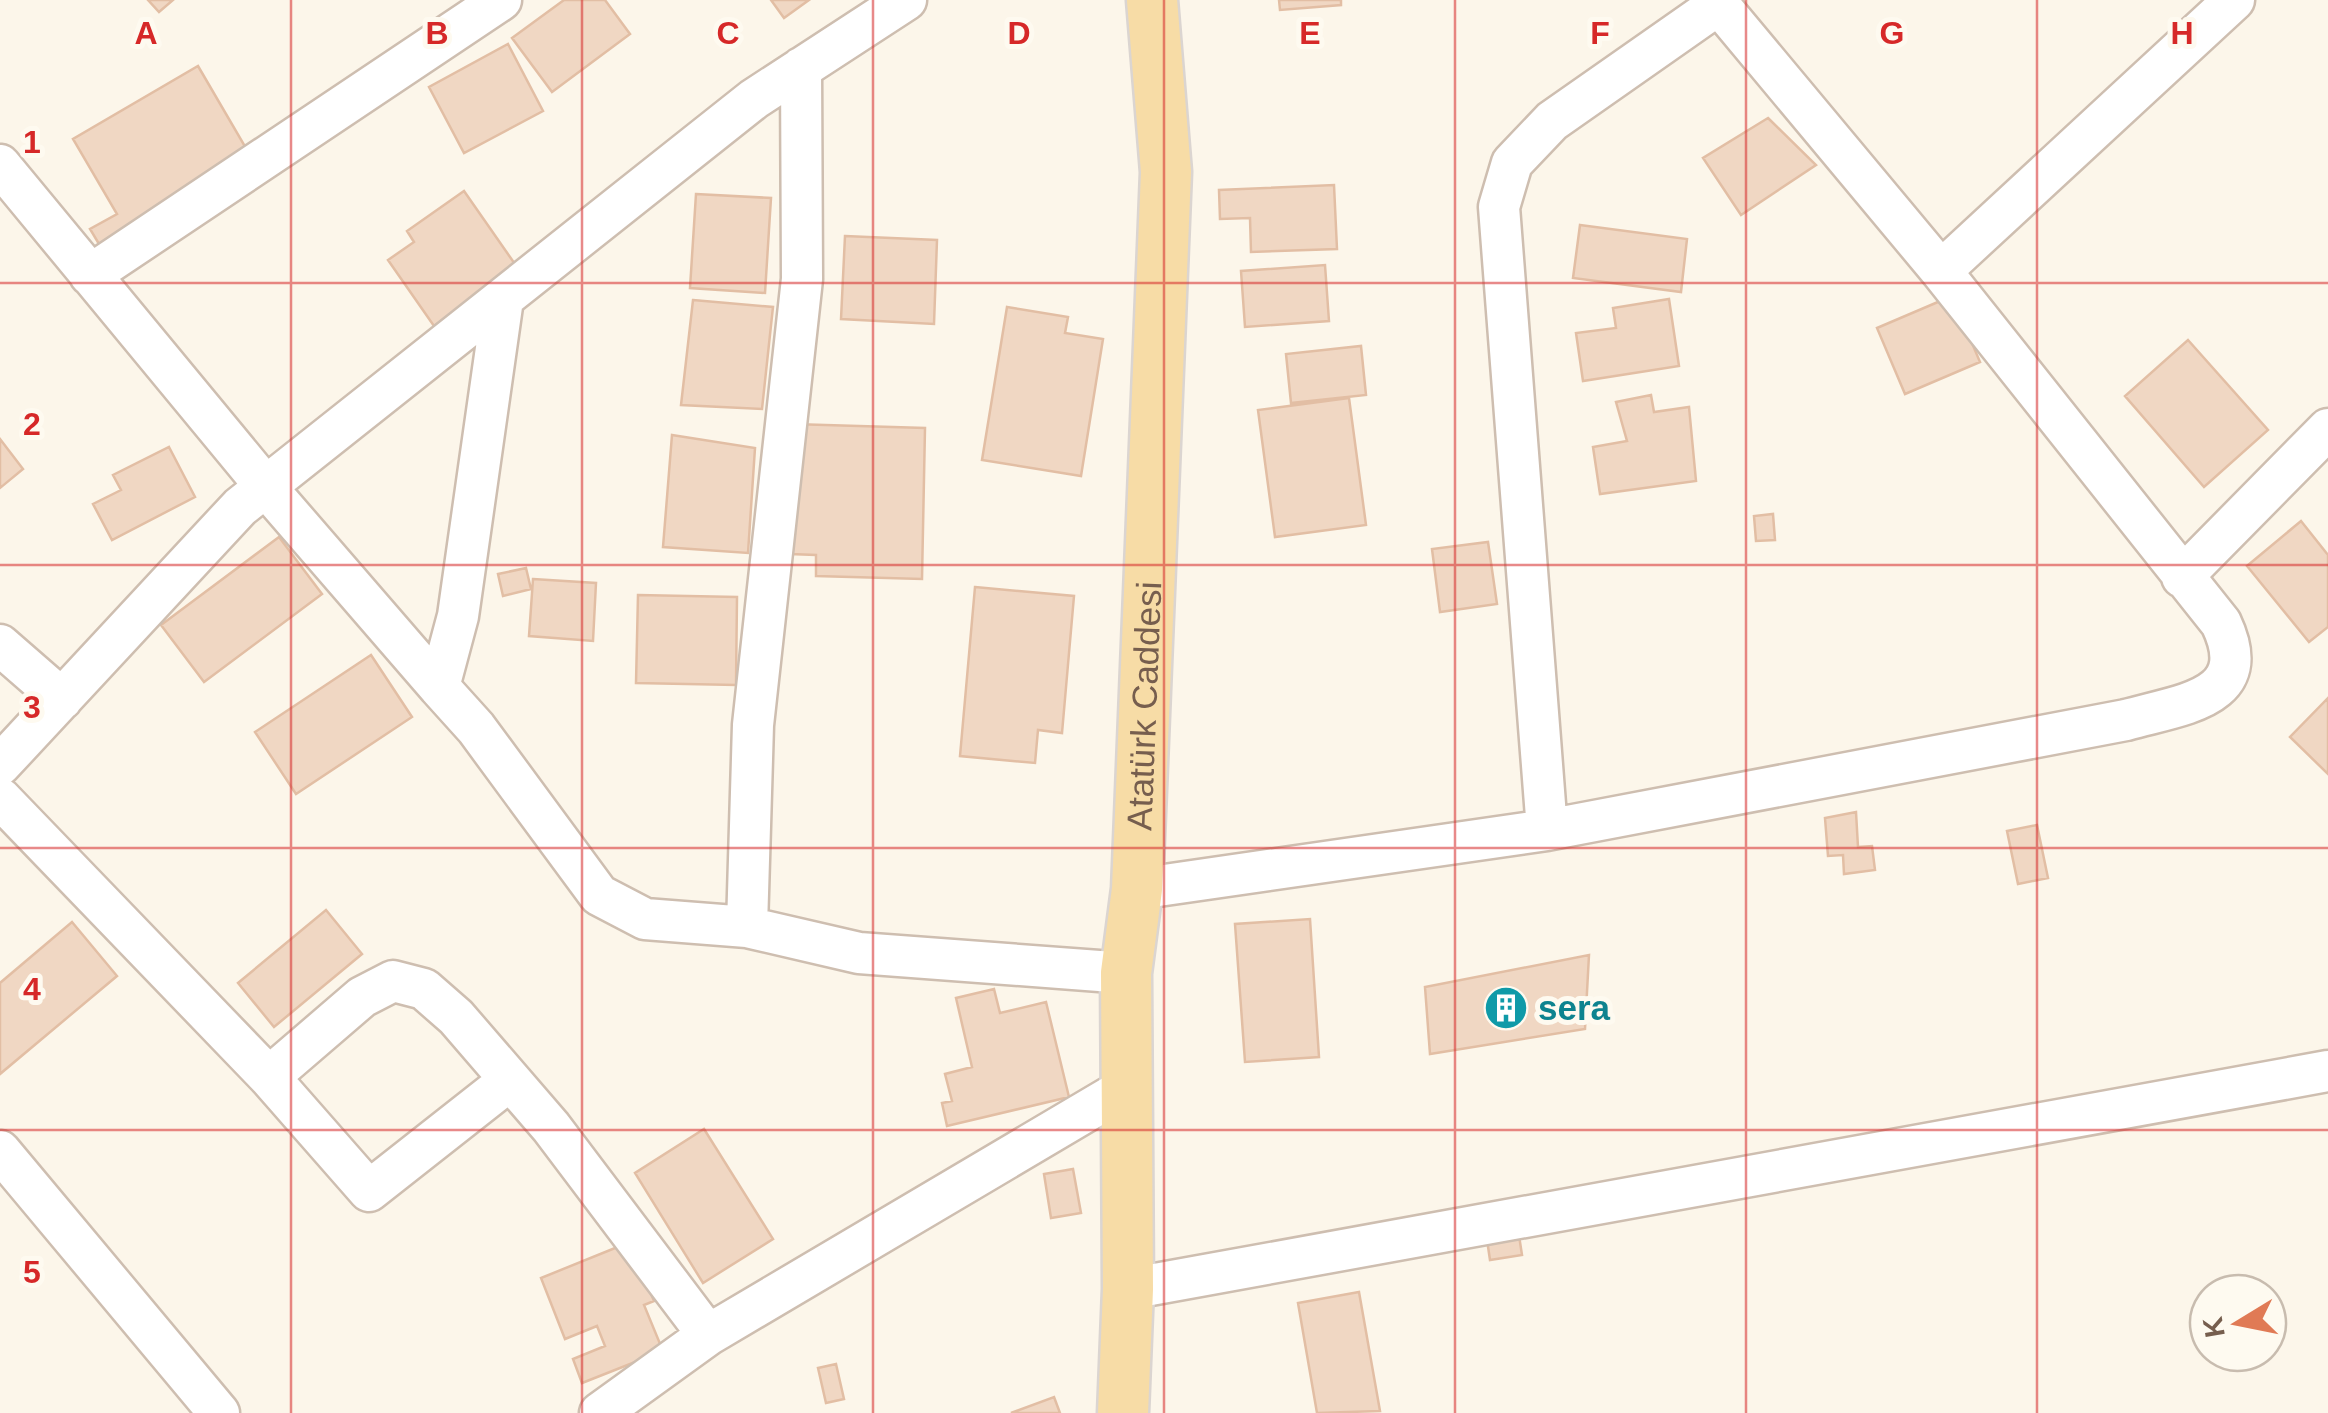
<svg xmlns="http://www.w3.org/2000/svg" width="2328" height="1413" font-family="Arial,sans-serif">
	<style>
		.building { fill: #f0d7c3; stroke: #e2bea4; stroke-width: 2.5 }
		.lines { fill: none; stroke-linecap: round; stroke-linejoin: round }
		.minor-casing { stroke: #cebeb0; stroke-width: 45 }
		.major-casing { stroke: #dbd5d1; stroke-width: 55 }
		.minor { stroke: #fff; stroke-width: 40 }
		.major { stroke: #f7dca6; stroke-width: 50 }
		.grid { fill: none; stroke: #d62828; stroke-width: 2.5; stroke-opacity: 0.55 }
		.labels { text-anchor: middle; stroke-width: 10; stroke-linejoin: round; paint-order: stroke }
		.street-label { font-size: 35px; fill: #765e4e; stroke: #fefaf0 }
		.culture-label { font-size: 35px; font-weight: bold; fill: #0d838f; stroke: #fefaf0; text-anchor: start }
		.grid-label { font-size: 32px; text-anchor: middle; font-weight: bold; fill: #d62828; stroke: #fefaf0; stroke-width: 10; stroke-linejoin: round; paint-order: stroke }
	</style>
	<rect width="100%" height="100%" fill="#fcf6ea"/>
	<path class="building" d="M148,0h25l-14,12z
		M564,0h41l25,34 -78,58 -40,-54z
		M771,0h38l-25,18z
		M1279,0h62v5l-61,5z
		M508,44l35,67 -79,42 -35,-66z
		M198,66l52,89 -151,89 -9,-15 27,-15 -44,-75z
		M1768,118l48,47 -75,50 -38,-57z
		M1334,185l3,64 -86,3 -1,-34 -30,1 -1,-29z
		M464,191l53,76 -83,59 -46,-66 26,-18 -7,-11z
		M696,194l75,4 -6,95 -75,-5z
		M1580,225l107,14 -6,53 -108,-14z
		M845,236l92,4 -3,84 -93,-5z
		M1325,265l4,56 -84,6 -4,-56z
		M1952,296l28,66 -75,32 -28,-66z
		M1669,299l10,67 -96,15 -7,-48 40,-5 -3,-20z
		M693,300l80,7 -11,102 -81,-4z
		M1007,307l61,10 -3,16 38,6 -22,137 -99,-16z
		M2188,340l80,90 -64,57 -79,-91z
		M1361,346l5,49 -75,8 -5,-49z
		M1651,395l3,17 35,-5 7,74 -96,13 -7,-47 34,-6 -11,-39z
		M1349,398l17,127 -91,12 -17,-127z
		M792,424l133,4 -3,151 -106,-3v-21l-26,-1z
		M672,435l83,13 -7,105 -85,-6z
		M0,439l23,30 -23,19z
		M169,447l26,50 -83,43 -19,-36 28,-14 -8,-15z
		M1773,514l2,26 -19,1 -2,-25z
		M2301,521l27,34v72l-19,15 -62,-76z
		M279,537l43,57 -118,88 -43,-57z
		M1488,542l9,62 -57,8 -8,-63z
		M526,568l5,21 -28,7 -5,-22z
		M533,579l63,4 -3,58 -64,-5z
		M975,587l99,9 -12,137 -24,-3 -3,33 -75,-7z
		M638,595l99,2 -1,88 -100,-2z
		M371,655l41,62 -116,77 -41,-62z
		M2328,698v76l-38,-37z
		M1856,812l2,35 14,-1 3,24 -31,4 -1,-19 -15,1 -3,-38z
		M2037,825l11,53 -30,6 -11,-53z
		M326,910l36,44 -88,73 -36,-44z
		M1310,919l9,138 -74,5 -10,-138z
		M72,922l45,54 -117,98v-91z
		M1589,955l-4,74 -155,25 -5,-67z
		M994,989l6,24 46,-11 23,95 -122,29 -5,-23 10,-2 -7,-27 27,-7 -16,-69z
		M704,1129l69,110 -70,44 -68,-110z
		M1073,1169l8,44 -30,5 -7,-44z
		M1518,1229l4,26 -32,5 -4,-27z
		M630,1242l24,59 -10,4 19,46 -81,32 -9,-24 32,-13 -8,-20 -32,13 -24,-61z
		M1359,1292l21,119 -63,2 -19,-110z
		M836,1364l8,35 -18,4 -8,-35z
		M1054,1397l6,16h-49z"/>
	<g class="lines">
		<g class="minor-casing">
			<path id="minor" d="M0,165l266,322 173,200
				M1941,271l293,-271
				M90,275l411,-275
				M503,299l-45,317 -19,71 37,41 123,167 46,24 102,8 112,26 267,20
				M2182,577l146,-148
				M0,645l62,54
				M0,765l240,-258 514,-408 152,-99
				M0,798l269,279 100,114 141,-111
				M1547,830l-48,-623 13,-44 40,-42 167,-117
				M1137,889l410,-59 579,-110c56,-16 131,-21 95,-97l-280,-352 -226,-271
				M747,927l6,-202 49,-446 -1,-211
				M269,1077l93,-80 31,-16 31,8 32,28 95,110 157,208
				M0,1151l219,262
				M1128,1289l1200,-218
				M600,1413l108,-78 421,-249"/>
		</g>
		<g class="major-casing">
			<g id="major">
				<path id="s1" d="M1123,1413l5,-124 -2,-316 11,-84 29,-717 -14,-172"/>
			</g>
		</g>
		<use href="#minor" class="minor"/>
		<use href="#major" class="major"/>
	</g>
	<path class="grid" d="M291,0v1413M582,0v1413M873,0v1413M1164,0v1413M1455,0v1413M1746,0v1413M2037,0v1413M0,283h2328M0,565h2328M0,848h2328M0,1130h2328"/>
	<defs>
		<g id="building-disc" transform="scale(2.25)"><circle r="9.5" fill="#0f9aa8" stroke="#fefaf0"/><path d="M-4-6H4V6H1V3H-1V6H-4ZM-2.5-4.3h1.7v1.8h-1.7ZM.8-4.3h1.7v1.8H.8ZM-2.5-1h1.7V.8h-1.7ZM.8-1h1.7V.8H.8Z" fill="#fff"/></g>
	</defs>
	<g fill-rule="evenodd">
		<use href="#building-disc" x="1506" y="1008"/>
	</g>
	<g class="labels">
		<g class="street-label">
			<text dy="12" stroke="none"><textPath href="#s1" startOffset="708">Atatürk Caddesi</textPath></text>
		</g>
		<g class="culture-label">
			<text x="1538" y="1020">sera</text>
		</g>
	</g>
	<g class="grid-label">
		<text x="146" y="44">A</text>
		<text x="437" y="44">B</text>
		<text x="728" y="44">C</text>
		<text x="1019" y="44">D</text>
		<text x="1310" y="44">E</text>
		<text x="1600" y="44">F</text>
		<text x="1892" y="44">G</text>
		<text x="2182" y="44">H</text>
		<text x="32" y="153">1</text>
		<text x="32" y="435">2</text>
		<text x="32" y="718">3</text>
		<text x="32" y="1000">4</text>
		<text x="32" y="1283">5</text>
	</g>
	<g transform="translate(2238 1323) rotate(260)"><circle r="48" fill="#fefaf0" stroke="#c8bcaf" stroke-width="2.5"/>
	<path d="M0-8L18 38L0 25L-18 38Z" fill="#e07a55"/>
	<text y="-15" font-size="28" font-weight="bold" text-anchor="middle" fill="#765e4e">K</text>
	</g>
</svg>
